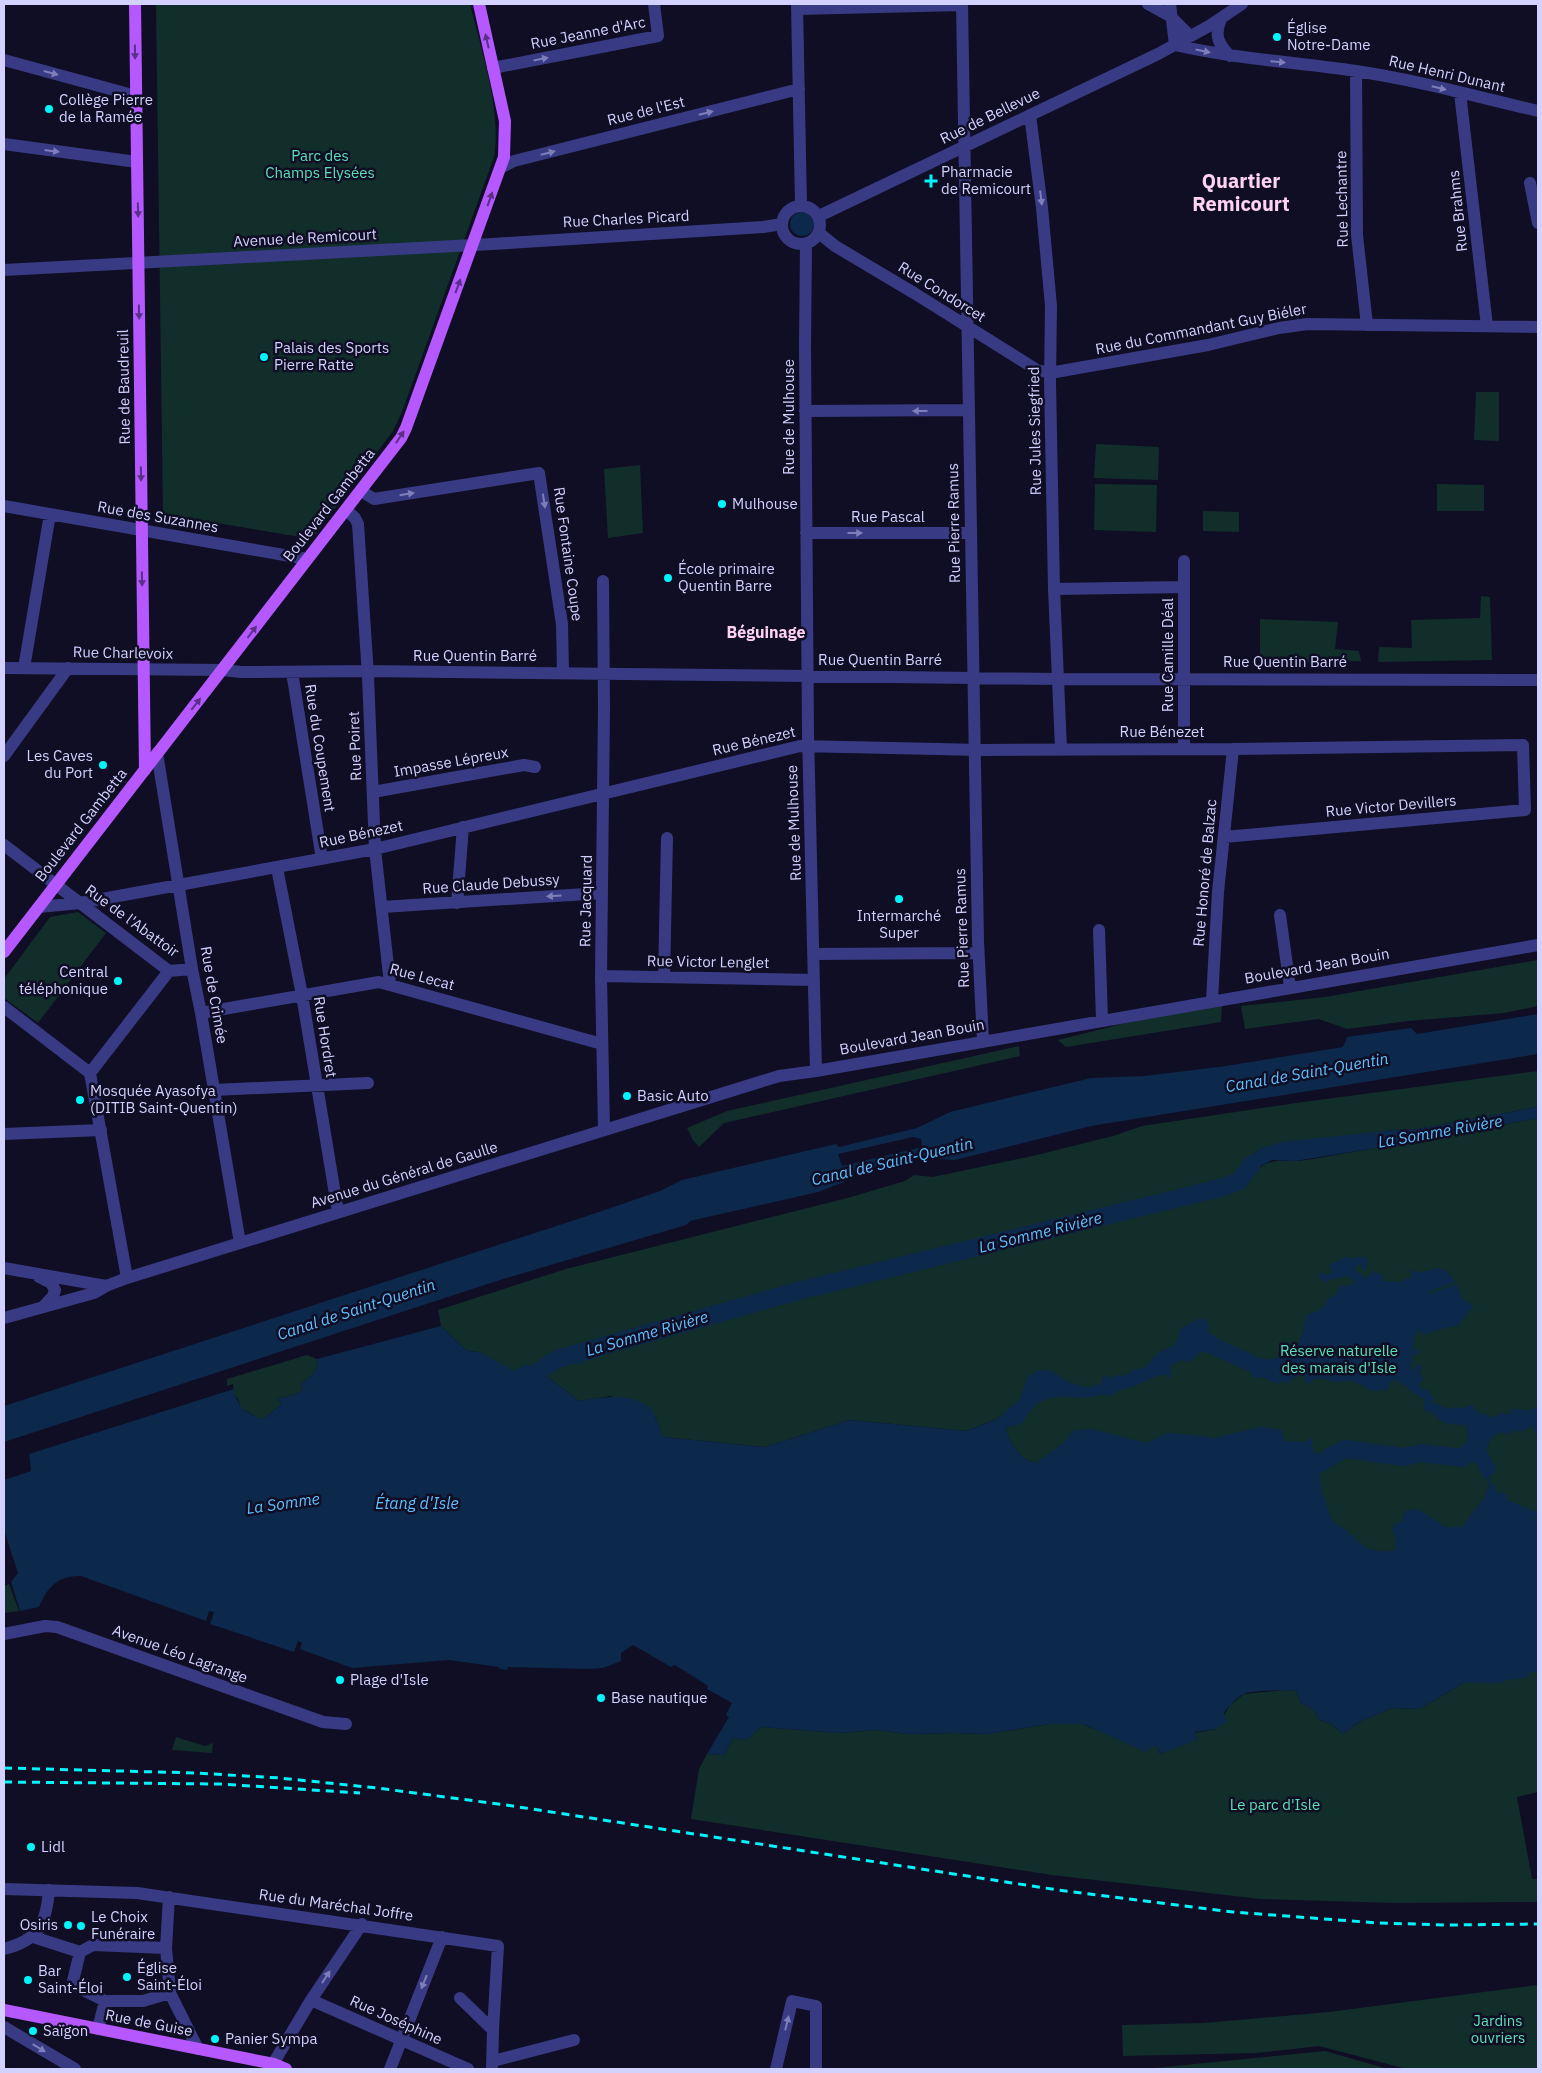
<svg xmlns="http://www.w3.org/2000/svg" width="1542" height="2073" font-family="'IBM Plex Sans',sans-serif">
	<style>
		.green { fill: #112e2b; fill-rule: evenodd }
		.water { fill: #0c284a; fill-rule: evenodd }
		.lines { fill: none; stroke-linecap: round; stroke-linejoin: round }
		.stream { stroke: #0c284a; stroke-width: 3 }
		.river { stroke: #0c284a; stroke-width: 18 }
		.minor { stroke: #383b84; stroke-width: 12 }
		.major { stroke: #b558ff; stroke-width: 12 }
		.rail { stroke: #00f5fc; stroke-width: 3; stroke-dasharray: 8 6; stroke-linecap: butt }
		.oneway { fill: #5a2f87 }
		.oneway2 { fill: #7e7ebb }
		.poi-dot { fill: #00f5fc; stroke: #100e24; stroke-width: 2 }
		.labels { text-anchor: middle; stroke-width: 5; stroke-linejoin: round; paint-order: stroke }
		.poi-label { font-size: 15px; fill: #d3d1ff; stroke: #100e24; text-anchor: start }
		.street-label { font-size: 15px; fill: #d3d1ff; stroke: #100e24 }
		.park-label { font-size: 15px; fill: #5be1b6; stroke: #100e24 }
		.neighbourhood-label { font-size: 16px; font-weight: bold; fill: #ffd3f2; stroke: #100e24 }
		.water-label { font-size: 16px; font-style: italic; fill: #5fc0ff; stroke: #100e24 }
		.district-label { font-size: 20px; font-weight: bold; fill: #ffd3f2; stroke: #100e24 }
	</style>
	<rect width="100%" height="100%" fill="#100e24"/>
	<path class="green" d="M156,4h314c11,46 32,106 24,153l-92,255 -9,19 -81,108 -149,-25z
		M1476,392h23v49l-25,-1z
		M1096,444l63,3 -1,33 -64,-2z
		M640,465l3,68 -35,5 -4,-69z
		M1095,484l62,1 -1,47 -62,-2z
		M1437,484l47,1v26h-47z
		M1203,511l36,1v20l-36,-1z
		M1481,596l9,1 2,63 -114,2 1,-15 33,1 -1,-28 69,-2z
		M1260,619l78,3 -3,27 24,2 2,10 -101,3z
		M78,912l28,21 -68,90 -34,-25v-19l46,-62z
		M1538,960v46l-34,7 -96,8 -61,8 -28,-10 -74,10 -4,-23 84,-9z
		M1222,1005l-1,17 -155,25 -8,-7 68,-17z
		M1019,1046l1,10 -296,67 -25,24 -6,-7 -6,-12 40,-17z
		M1538,1071v36l-121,22 -24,1 -134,19 -27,29 23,-4c12,-19 32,-11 51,-14 78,-13 155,-27 232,-42v674l-21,5 15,82h6v23l-142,1 -136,-4 -208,-24 -361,-56 8,-50 8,-15 17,1 9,-17 14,2 14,-13 77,6 39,-3 31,4 46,-1 33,1 63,-10h33l8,4 67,19 2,7 37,-15 -3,-6 22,-4 14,-24 14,-11 42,-4 10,1 6,13 12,6 5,10 11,3 13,11 18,-13 31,-13 28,1 43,-26h12l-439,-220c-18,-3 -25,-20 -31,-35l7,-2 -9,-12 -6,5 -31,12 -116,-11 -85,27 -102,-10 -8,-21 -44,-20 -32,5 -39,-30 -13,-6 -13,7 -35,-20 -12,-1 -26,-25 -3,-16 128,-41 285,-72 54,-16 9,-6 19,2 104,-22 76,-19 29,-10 154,-23zM569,1349l20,3 4,-3 -2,11 -4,-3 -4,3 -27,-3z
		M307,1355l10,4c2,12 -7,18 -16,25l2,6c-8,6 -17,6 -26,9l5,4 -18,16 -6,-1 -17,-10 -3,-9 -4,-4 -1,-11 -6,2v-7z
		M9,1584l10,27 -15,2v-27z
		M176,1737l29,9 8,-3 -1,10 -40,-3z
		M1538,1985v84h-131l-88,-23 -63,7 -133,3 -1,-31 82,-2 125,-11z
		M1325,2051l63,18h-243z"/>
	<path class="water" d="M790 224a12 12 0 1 1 24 0a12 12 0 1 1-24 0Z
		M1538,1014v40l-447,72 -136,34 -33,-2 -78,15v9l-26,10 -128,29 -4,4 -186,55 -496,162v-36l580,-189 76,-26 22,-11 154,-36 3,3 78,-19 33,-16 141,-34 53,-2 82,-10 117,-19 4,-10 64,-9 6,6zM913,1137l8,2 1,8 -80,19 -4,-12z
		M1538,1107v11l-137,26 -106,17 -23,-1 -13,7 -14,22 -13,-11 27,-29 23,-7 111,-12 24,-1z
		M1349,1256l3,3 5,-2 11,1 -2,12h-4v-4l-2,-2 -4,2 -1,5 12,7 7,-8v2l7,2 2,2 -1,5 20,1 4,-4 4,1 2,-6 -7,-6c12,8 18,5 31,1l11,3 8,11 -27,10v2l29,-10 6,15 10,7 -15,20 -14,2 -17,6 -11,-3 -3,19 1,2 2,-3 4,1 -1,3 -6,3 -3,13 5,1 1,-5 3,-1 3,4 -3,4 5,7 -5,5 1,3 5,3 2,-1 7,10 -2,3 17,7 8,-2 5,2 3,-2 8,-2 2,6h2l1,-2 2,5h5l7,4 9,-5 8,1v-2l3,-1 -1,-2h11l4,2 12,-4v31l-6,-12 -12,6 -7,-2 -4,5 -7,-3c-9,4 -13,8 -16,18l10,17 -1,6 -11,6 -8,-16 -12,-2 -3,-6 9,-7 -3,-5 -1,-18 -17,-1 -9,-3 -7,-8 -8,-2 -2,-12 -28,-20 -5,3 -2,7c-24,6 -20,-5 -37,-8 -5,-1 -11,1 -16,1 -9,-2 -14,-5 -23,-2l-2,4 -4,-2 -1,-6c-8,-2 -11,2 -17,7l-6,-2 -5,3 -14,-7 -8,1 -3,-1 -1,-5 -49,-21 -12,11 -9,-2 -11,6 1,13 -5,-4h-6l-30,13 -8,1 -15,8 -2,-3c-35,11 -62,-12 -82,29l-18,5c6,15 14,32 31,35l25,-18 13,-15 18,-1 55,14 20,-10 36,3 11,2 47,-11 21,3 2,11 22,1 5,-5 3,16 4,7 8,1 -1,4 -6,4c-1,12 8,43 15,53 4,4 9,6 14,9l1,4 3,-1c12,16 24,20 43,16l1,-12 -4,-8 2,-6 7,-2 4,-11 13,-2 28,18h16l22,-29 6,-15 4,3 5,8 4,-2 4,3v5l30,12 1,5 -4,2 2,3 2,-1v150l-8,2 -4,5 -20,2 -5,3h-38l-43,26 -28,-1 -31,13 -18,13 -13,-11 -11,-3 -5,-10 -12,-6 -6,-13c-9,-1 -45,-1 -52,3 -7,3 -16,13 -20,19l3,9 -11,7 -21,3 2,8 -37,14 -2,-7 -6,-1 -6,6 -63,-28h-33l-63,10 -33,-1 -46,1 -31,-4 -39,3 -77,-6 -14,13 -14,-2 -9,17 -17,-1 22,-37 -3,-2 6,-12 -25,-14 1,-3 -33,-21 -4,2 -38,-22 -12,8v8l-18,7 -16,1 -79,-2 -1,3 -7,-1 -1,-2 -50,-7 -97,8 -52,-19 2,-6 -4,-2 -4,11 -84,-28 4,-12 -5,-1 -3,10 -125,-45c-22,-1 -34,11 -42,31l-19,4 -9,-29 7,-9 -14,-43v-50l27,-9 -2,-17 205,-65v6c4,4 5,10 8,13 4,4 17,11 22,11l18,-16 -5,-4c9,-3 18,-3 26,-9l-2,-6c9,-7 18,-13 16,-25l124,-33 26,25 12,1 35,19 13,-7 13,7 39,30c19,-3 51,-9 68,5 9,7 12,21 16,31l102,10 85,-27 116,11 31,-12 23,-20 7,-21 9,-7 14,-1 20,13 19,5 7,-4 3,2 3,-3v-5l4,-3 3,4 8,-4 7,1 10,-6 10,-2 15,-16 14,-6 6,-10v-6l19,-11h8l3,6 -1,7c11,8 23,13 35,18 5,1 9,5 14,7 17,7 40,-4 45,-22 2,-6 2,-13 4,-19l6,-4h4l11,-9 -1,-3 9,-5 6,-10 7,2 7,-5 -7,-6 -14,3 -2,-2 -4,5h-3l-7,-6 4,-4 5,3 5,-3 -3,-6 2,-2z
		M579,1347l4,4 6,1 7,-5 3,2 -8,11 -4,-3 -4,3 -1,4h-7l-19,-7 6,-2 3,-6 12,2z"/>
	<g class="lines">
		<path class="stream" d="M1486,1474l5,12"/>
		<path class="river" d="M520,1384l37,-25 241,-68 426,-104 15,-6 13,-17
			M1306,1458l13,6 14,-9 13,-6 57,8 18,-4 41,5 18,-16"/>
		<path class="minor" d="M797,4l4,201
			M962,4l16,937 5,100
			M1148,4l22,12 20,20
			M1170,4l5,41
			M797,9l165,-4
			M1221,19c-7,16 -3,25 9,37
			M1175,45c61,14 120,17 181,26 61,9 122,26 182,40
			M4,60l132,36
			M493,68l165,-32 -4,-32
			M1356,71l1,164 10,90
			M1460,93l27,233
			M1030,115l12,93 9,98 -1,76 4,207 7,159
			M4,144l133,18
			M502,167l12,-6 285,-72
			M1530,183l8,40
			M782 225a19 19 0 1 1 38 0a19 19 0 1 1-38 0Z
			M819,216l339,-162 51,-28 33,-22
			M819,233l16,13 79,47 123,77 13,3 158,-28 71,-17 28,-4 231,3
			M806,244l-1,102 3,387 8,338
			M4,270l488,-26 271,-17 19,-3
			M805,411l164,-1
			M361,491l13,8 165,-26 23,151 1,49
			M4,506l303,53
			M346,510l9,8 3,6 10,152 7,173 15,135
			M806,533h165
			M603,581l1,127 -3,268 3,153
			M1054,589l130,-2
			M4,668l218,2 19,2 126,-1 690,8 481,1
			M24,668l26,-154
			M292,672l30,187
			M1184,748v-187
			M157,753l35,216 9,44 39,230
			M4,756l64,-88
			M373,792l151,-27 11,2
			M4,845l165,126 23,-2
			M277,868l25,127 36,217
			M457,903l6,-76
			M39,907l41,-4 295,-54 425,-103 182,4 251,-1 290,-4 2,65 -301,27
			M382,907l220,-14
			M1280,915l10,72
			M1099,930l3,90
			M813,954l165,-1
			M601,976l213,4
			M664,977l3,-139
			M1212,1000l6,-108 15,-143
			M4,1007l86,66
			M201,1013l178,-31 223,62
			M90,1073l37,205
			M90,1073l79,-102
			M214,1090l154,-7
			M4,1134l97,-4
			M4,1268l102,18
			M39,1277l12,6 4,7 -2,6 -10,11
			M4,1318l90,-25 12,-7 21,-8 652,-202 37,-5 722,-126
			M4,1634l41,-8 12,1 266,95 23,2
			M4,1889l133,4 361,53 -5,84 -1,39
			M169,1897l-3,51 4,45 28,56
			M33,1937l47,15
			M4,1949c34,-9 42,-23 45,-59
			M80,1952l13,-7 73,3
			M80,1952l-7,29 10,9 22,11
			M460,1998l33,32
			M311,2000l157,69
			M4,2027l71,42
			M98,2029l7,-28h38l27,-8
			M493,2061l81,-21
			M270,2069l41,-69 51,-76
			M390,2069l52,-132
			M776,2069l16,-68 24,5v63"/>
		<path class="major" d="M135,4l10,766
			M4,952l397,-514 5,-10 98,-271 1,-36 -26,-117
			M4,2010l270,54 12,5"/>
		<path class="rail" d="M4,1768l192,5 84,5 97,10 129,17 552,85 175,22 145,11 70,2 90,-1
			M4,1782l216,2 140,9"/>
	</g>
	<defs><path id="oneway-solid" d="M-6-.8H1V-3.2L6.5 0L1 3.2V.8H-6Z" transform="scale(1.25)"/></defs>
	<g class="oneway">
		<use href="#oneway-solid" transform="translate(487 41) rotate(-103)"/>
		<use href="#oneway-solid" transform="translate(135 52) rotate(89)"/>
		<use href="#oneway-solid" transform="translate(490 199) rotate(-70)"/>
		<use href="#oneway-solid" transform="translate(138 210) rotate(89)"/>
		<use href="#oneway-solid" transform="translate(458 286) rotate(-70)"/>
		<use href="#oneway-solid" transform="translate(139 312) rotate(89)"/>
		<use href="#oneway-solid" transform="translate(400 437) rotate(-57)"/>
		<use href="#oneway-solid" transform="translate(141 474) rotate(89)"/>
		<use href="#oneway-solid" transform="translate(142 579) rotate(89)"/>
		<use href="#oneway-solid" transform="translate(252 632) rotate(-53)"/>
		<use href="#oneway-solid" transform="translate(196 704) rotate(-52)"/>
	</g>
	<g class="oneway2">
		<use href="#oneway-solid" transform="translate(1203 51) rotate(12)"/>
		<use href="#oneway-solid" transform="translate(541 59) rotate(-11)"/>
		<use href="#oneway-solid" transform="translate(1278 62) rotate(5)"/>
		<use href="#oneway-solid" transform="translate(51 73) rotate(15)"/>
		<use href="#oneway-solid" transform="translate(1439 88) rotate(14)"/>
		<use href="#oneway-solid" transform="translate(706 113) rotate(-14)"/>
		<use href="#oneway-solid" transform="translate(52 151) rotate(7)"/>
		<use href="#oneway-solid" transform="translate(548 153) rotate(-14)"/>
		<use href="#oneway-solid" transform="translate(1041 198) rotate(83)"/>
		<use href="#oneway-solid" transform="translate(920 411) rotate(180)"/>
		<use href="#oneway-solid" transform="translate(407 494) rotate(-9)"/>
		<use href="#oneway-solid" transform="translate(544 501) rotate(81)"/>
		<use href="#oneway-solid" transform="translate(855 533)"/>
		<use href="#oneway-solid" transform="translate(554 896) rotate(176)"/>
		<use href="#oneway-solid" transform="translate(326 1977) rotate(-57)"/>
		<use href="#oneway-solid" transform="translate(424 1982) rotate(112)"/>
		<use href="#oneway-solid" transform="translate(787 2023) rotate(-76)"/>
		<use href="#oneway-solid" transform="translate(39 2048) rotate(31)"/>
	</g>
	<g class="poi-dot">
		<circle cx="1277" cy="37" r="5"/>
		<circle cx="49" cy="109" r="5"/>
		<path d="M928.5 173.5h5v5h5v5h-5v5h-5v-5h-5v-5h5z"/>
		<circle cx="264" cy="357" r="5"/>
		<circle cx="722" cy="504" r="5"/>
		<circle cx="668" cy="578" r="5"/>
		<circle cx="103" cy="765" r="5"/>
		<circle cx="899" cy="899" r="5"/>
		<circle cx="118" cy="981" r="5"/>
		<circle cx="627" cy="1096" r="5"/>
		<circle cx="80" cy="1100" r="5"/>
		<circle cx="340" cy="1680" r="5"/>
		<circle cx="601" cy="1698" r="5"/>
		<circle cx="31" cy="1847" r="5"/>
		<circle cx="68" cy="1925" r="5"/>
		<circle cx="81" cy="1926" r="5"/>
		<circle cx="127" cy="1977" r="5"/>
		<circle cx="28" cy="1980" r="5"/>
		<circle cx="33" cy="2031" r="5"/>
		<circle cx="215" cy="2039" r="5"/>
	</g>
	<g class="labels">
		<g class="poi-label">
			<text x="1287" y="33">Église<tspan x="1287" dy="17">Notre-Dame</tspan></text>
			<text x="59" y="105">Collège Pierre<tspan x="59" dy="17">de la Ramée</tspan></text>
			<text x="941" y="177">Pharmacie<tspan x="941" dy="17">de Remicourt</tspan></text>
			<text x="274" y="353">Palais des Sports<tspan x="274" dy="17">Pierre Ratte</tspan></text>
			<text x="732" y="509">Mulhouse</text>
			<text x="678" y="574">École primaire<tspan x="678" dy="17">Quentin Barre</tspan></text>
			<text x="93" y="761" text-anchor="end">Les Caves<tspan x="93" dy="17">du Port</tspan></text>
			<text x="899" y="921" text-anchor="middle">Intermarché<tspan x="899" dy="17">Super</tspan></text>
			<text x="108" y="977" text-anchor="end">Central<tspan x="108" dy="17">téléphonique</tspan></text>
			<text x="90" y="1096">Mosquée Ayasofya<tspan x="90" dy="17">(DITIB Saint-Quentin)</tspan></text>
			<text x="637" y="1101">Basic Auto</text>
			<text x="350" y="1685">Plage d'Isle</text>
			<text x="611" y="1703">Base nautique</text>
			<text x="41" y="1852">Lidl</text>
			<text x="91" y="1922">Le Choix<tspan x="91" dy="17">Funéraire</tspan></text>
			<text x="58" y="1930" text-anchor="end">Osiris</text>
			<text x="137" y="1973">Église<tspan x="137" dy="17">Saint-Éloi</tspan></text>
			<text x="38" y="1976">Bar<tspan x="38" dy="17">Saint-Éloi</tspan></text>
			<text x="43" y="2036">Saïgon</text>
			<text x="225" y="2044">Panier Sympa</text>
		</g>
		<g class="street-label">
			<text transform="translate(588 33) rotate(-11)" y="5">Rue Jeanne d'Arc</text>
			<text transform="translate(1447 74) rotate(13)" y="5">Rue Henri Dunant</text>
			<text transform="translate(646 111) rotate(-14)" y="5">Rue de l'Est</text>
			<text transform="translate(990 116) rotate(-26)" y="5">Rue de Bellevue</text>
			<text transform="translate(1342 199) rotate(-91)" y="5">Rue Lechantre</text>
			<text transform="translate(1458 211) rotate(-96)" y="5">Rue Brahms</text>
			<text transform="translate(626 219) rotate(-3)" y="5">Rue Charles Picard</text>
			<text transform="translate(305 238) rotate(-3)" y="5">Avenue de Remicourt</text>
			<text transform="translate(942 292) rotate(32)" y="5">Rue Condorcet</text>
			<text transform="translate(1201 329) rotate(-11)" y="5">Rue du Commandant Guy Biéler</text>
			<text transform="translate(124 387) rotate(-91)" y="5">Rue de Baudreuil</text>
			<text transform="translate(789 417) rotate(-90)" y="5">Rue de Mulhouse</text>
			<text transform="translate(1035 431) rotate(-91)" y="5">Rue Jules Siegfried</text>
			<text transform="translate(329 505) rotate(-52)" y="5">Boulevard Gambetta</text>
			<text transform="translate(158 517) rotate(10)" y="5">Rue des Suzannes</text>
			<text x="888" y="522">Rue Pascal</text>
			<text transform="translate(954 523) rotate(-91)" y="5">Rue Pierre Ramus</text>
			<text transform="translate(568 554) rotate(82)" y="5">Rue Fontaine Coupe</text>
			<text transform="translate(123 653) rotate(1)" y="5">Rue Charlevoix</text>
			<text transform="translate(1168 655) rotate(-90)" y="5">Rue Camille Déal</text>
			<text x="475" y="661">Rue Quentin Barré</text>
			<text x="880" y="665">Rue Quentin Barré</text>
			<text x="1285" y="667">Rue Quentin Barré</text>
			<text x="1162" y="737">Rue Bénezet</text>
			<text transform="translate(754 741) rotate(-13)" y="5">Rue Bénezet</text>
			<text transform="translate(355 746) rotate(-92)" y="5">Rue Poiret</text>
			<text transform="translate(320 748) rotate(81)" y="5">Rue du Coupement</text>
			<text transform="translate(451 762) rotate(-10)" y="5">Impasse Lépreux</text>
			<text transform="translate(1391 806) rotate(-5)" y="5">Rue Victor Devillers</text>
			<text transform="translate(794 823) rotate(-92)" y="5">Rue de Mulhouse</text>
			<text transform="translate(81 825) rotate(-52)" y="5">Boulevard Gambetta</text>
			<text transform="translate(361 834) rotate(-12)" y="5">Rue Bénezet</text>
			<text transform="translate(1205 873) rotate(-85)" y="5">Rue Honoré de Balzac</text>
			<text transform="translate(491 884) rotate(-4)" y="5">Rue Claude Debussy</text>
			<text transform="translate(586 901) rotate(-89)" y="5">Rue Jacquard</text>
			<text transform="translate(132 921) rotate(36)" y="5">Rue de l'Abattoir</text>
			<text transform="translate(962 928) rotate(-92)" y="5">Rue Pierre Ramus</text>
			<text transform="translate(708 962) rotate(1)" y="5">Rue Victor Lenglet</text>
			<text transform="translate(1317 966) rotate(-10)" y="5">Boulevard Jean Bouin</text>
			<text transform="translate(422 977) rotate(15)" y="5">Rue Lecat</text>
			<text transform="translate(214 995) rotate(80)" y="5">Rue de Crimée</text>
			<text transform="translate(325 1037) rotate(81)" y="5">Rue Hordret</text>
			<text transform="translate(912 1037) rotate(-10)" y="5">Boulevard Jean Bouin</text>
			<text transform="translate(404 1175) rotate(-17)" y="5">Avenue du Général de Gaulle</text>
			<text transform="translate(180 1654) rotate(20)" y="5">Avenue Léo Lagrange</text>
			<text transform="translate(336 1905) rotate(8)" y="5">Rue du Maréchal Joffre</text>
			<text transform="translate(396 2020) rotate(24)" y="5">Rue Joséphine</text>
			<text transform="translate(149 2023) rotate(11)" y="5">Rue de Guise</text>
		</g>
		<g class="park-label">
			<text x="320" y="161">Parc des<tspan x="320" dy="17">Champs Elysées</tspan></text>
			<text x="1339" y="1356">Réserve naturelle<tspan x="1339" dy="17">des marais d'Isle</tspan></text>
			<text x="1275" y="1810">Le parc d'Isle</text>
			<text x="1498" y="2026">Jardins<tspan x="1498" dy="17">ouvriers</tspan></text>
		</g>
		<g class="neighbourhood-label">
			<text x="766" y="638">Béguinage</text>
		</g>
		<g class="water-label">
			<text transform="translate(1307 1072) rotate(-10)" y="6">Canal de Saint-Quentin</text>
			<text transform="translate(1440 1131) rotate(-10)" y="6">La Somme Rivière</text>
			<text transform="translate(892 1161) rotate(-13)" y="6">Canal de Saint-Quentin</text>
			<text transform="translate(1040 1232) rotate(-14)" y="6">La Somme Rivière</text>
			<text transform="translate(356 1309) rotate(-18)" y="6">Canal de Saint-Quentin</text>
			<text transform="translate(647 1333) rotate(-16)" y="6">La Somme Rivière</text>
			<text transform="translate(283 1503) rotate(-8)" y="6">La Somme</text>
			<text x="417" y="1509">Étang d'Isle</text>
		</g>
		<g class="district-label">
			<text x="1241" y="188">Quartier<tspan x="1241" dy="23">Remicourt</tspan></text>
		</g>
	</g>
	<rect width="1542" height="2073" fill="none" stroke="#d3d1ff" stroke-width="10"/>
</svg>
